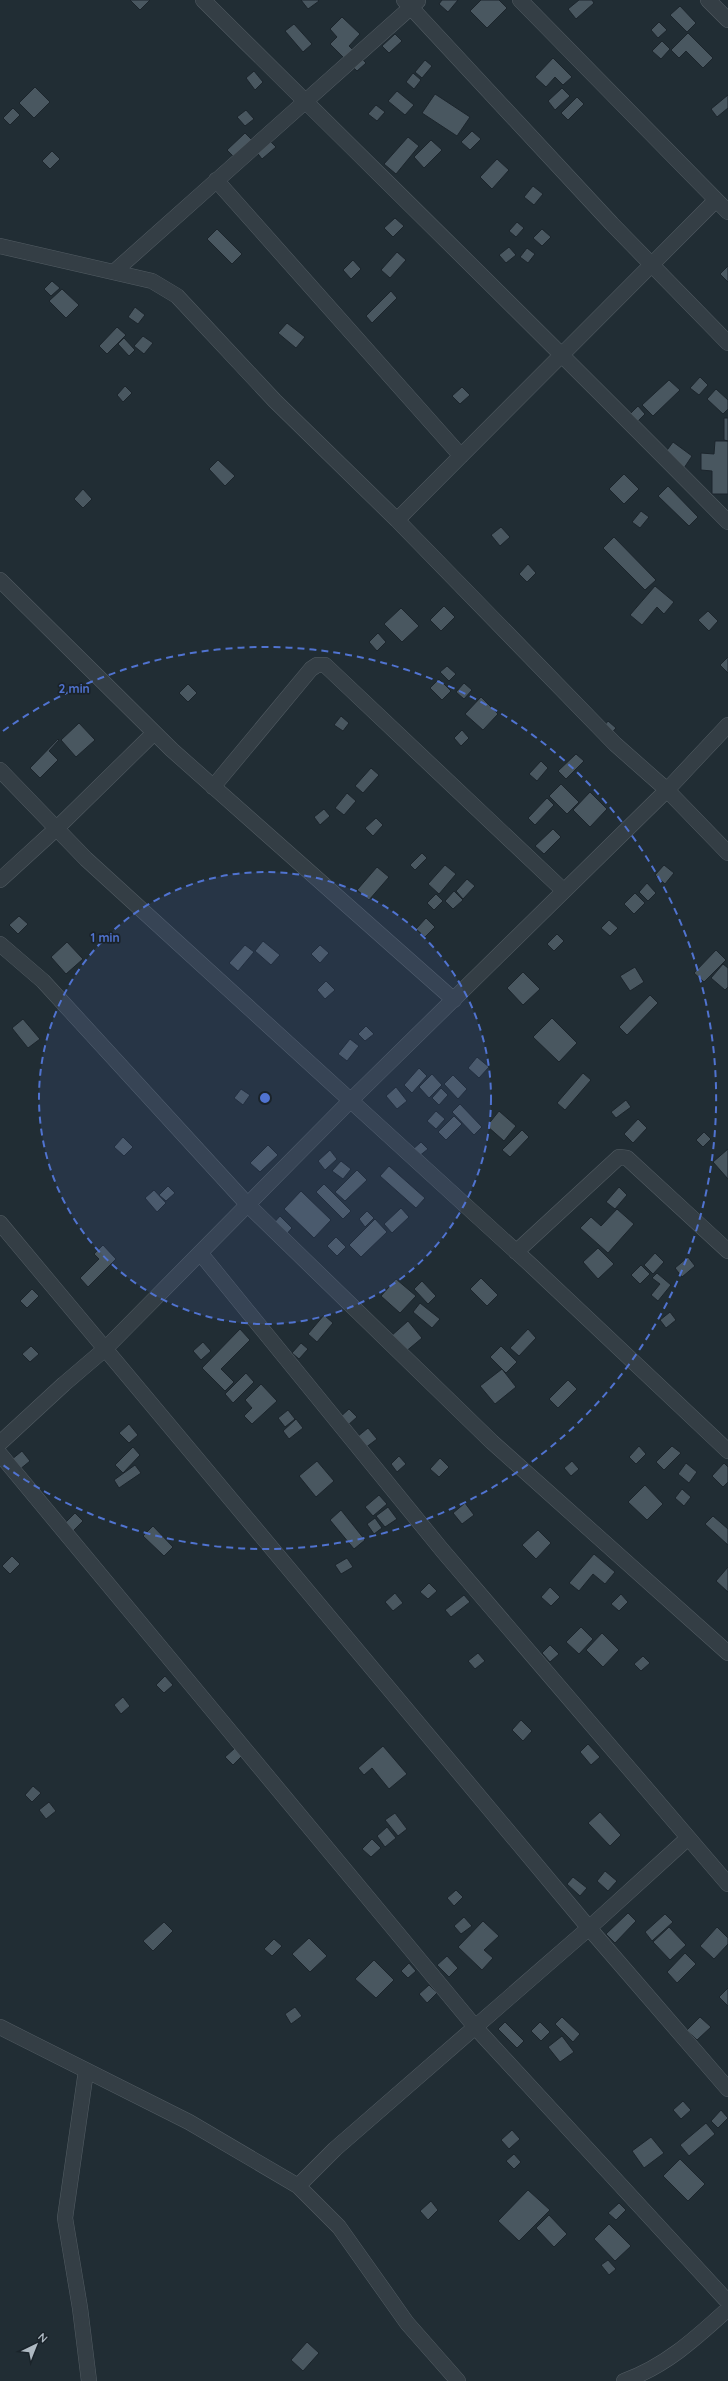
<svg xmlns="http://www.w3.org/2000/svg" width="728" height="2381" font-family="Quicksand,sans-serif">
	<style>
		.building { fill: #495760; stroke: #1c252c }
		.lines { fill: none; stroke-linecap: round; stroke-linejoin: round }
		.minor-casing { stroke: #525c63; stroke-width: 16 }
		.minor { stroke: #343e45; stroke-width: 15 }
		.ring { fill: none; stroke: #5073d0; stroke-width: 2; stroke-dasharray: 7 5 }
		.centre { fill: #5073d0; stroke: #1a232a; stroke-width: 2 }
		.ring-label { font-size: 12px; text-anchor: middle; font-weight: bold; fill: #5073d0; stroke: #1a232a; stroke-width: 3.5; stroke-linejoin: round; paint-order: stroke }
	</style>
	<rect width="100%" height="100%" fill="#212d34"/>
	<path class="building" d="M130,0h20l-10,10z
		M301,0h17l1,1 -11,8z
		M442,0h16l-10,12 -9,-8z
		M481,0h18l8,8 -20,20 -17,-17z
		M579,0h13l2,3 -18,16 -8,-10z
		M680,6l16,17 -9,9 -17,-17z
		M342,17l18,17 -11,12 17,17 -9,8 -27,-27 7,-7 -7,-8z
		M659,22l8,8 -9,8 -7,-8z
		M294,24l18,20 -9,8 -18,-21z
		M688,33l25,25 -10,10 -17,-17 -7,7 -8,-8z
		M395,34l7,7 -13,12 -7,-7z
		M662,41l8,8 -9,10 -9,-8z
		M553,58l19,19 -9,8 -8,-8 -9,10 -11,-10z
		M425,60l7,6 -10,12 -7,-6z
		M254,71l9,11 -8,8 -9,-12z
		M413,73l8,7 -7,9 -8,-7z
		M35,87l15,15 -16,16 -15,-15z
		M562,88l8,8 -15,14 -7,-9z
		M397,91l17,14 -9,10 -17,-14z
		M435,94l35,23 -13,19 -35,-23z
		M728,95v13l-11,9 -6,-8z
		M577,97l7,7 -16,16 -7,-7z
		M376,105l9,7 -8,9 -9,-7z
		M13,108l7,7 -10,10 -7,-7z
		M246,110l8,9 -9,7 -8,-9z
		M472,131l9,8 -11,11 -9,-8z
		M245,133l7,7 -18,17 -7,-7z
		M408,137l11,9 -23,28 -12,-10z
		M268,139l8,8 -14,12 -7,-9z
		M431,140l11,10 -18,18 -10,-11z
		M52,151l8,8 -10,10 -8,-8z
		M497,159l12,11 -17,19 -12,-12z
		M533,186l10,8 -9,11 -10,-8z
		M395,218l9,8 -11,11 -9,-9z
		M517,222l7,6 -8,9 -7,-6z
		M217,229l25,25 -10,10 -25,-25z
		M542,229l9,8 -9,9 -9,-8z
		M509,247l7,8 -10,8 -7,-8z
		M527,248l8,6 -7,9 -8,-6z
		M397,252l9,8 -16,18 -9,-8z
		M353,260l8,9 -10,10 -8,-9z
		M728,266v16l-8,-8z
		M52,281l8,7 -9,8 -7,-7z
		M62,289l17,16 -13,13 -17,-17z
		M391,291l6,7 -25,25 -6,-7z
		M135,307l10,8 -7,9 -10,-7z
		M287,323l18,14 -9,11 -18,-15z
		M117,327l9,8 -19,19 -8,-8z
		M143,336l10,7 -9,11 -10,-8z
		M124,338l11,12 -6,6 -11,-12z
		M700,377l8,8 -9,10 -9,-7z
		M669,380l11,10 -27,26 -11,-11z
		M125,386l7,7 -9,9 -6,-7z
		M462,387l8,8 -10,9 -8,-8z
		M716,389l12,11v9l-5,5 -16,-15z
		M638,406l7,8 -9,9 -8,-7z
		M724,418h4v23l-4,-1z
		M715,441h13v53h-16v-23l-11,-1v-17l13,1z
		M673,442l19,14 -8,12 -19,-15z
		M218,460l17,16 -10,10 -16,-17z
		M624,474l15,15 -15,15 -15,-15z
		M668,486l30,31 -9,9 -31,-30z
		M83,489l9,10 -9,9 -9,-9z
		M641,511l8,6 -9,11 -8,-6z
		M501,527l9,10 -10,9 -9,-11z
		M614,537l42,43 -11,10 -42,-42z
		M528,564l8,9 -9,9 -8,-8z
		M655,586l19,16 -10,12 -7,-7 -15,18 -12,-10z
		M444,606l11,11 -14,14 -11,-11z
		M401,608l18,18 -17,16 -18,-18z
		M708,611l10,10 -9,10 -11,-11z
		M378,633l8,9 -9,9 -8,-9z
		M728,657v16l-8,-8z
		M447,666l9,8 -7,7 -9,-9z
		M439,679l12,12 -9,9 -12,-12z
		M464,683l8,7 -8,9 -8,-7z
		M188,684l9,9 -9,9 -9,-9z
		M481,697l17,17 -15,16 -18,-16z
		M341,716l8,7 -6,8 -9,-6z
		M608,721l8,7 -8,9 -8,-6z
		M79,723l16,17 -19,17 -15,-17z
		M462,730l7,8 -8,8 -7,-8z
		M58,739l1,1 -10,11 9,9 -18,18 -10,-10z
		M576,754l8,7 -18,18 -8,-8z
		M541,761l7,7 -11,13 -8,-7z
		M371,768l8,7 -16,18 -8,-7z
		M561,784l18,18 -12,12 -18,-18z
		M590,792l17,17 -17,18 -17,-17z
		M347,793l9,8 -12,14 -9,-7z
		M547,798l7,7 -19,20 -7,-7z
		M324,809l6,7 -10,9 -6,-8z
		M376,818l7,7 -10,11 -8,-8z
		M553,829l8,8 -17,17 -9,-8z
		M422,853l5,5 -12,12 -5,-5z
		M445,865l11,9 -17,20 -11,-10z
		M664,865l10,8 -9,11 -10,-9z
		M377,867l12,10 -20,23 -12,-10z
		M467,879l8,7 -12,13 -7,-8z
		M647,883l9,10 -8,8 -9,-9z
		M454,891l9,9 -10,9 -8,-8z
		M635,893l10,10 -11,11 -10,-10z
		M436,894l7,7 -9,9 -7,-7z
		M19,916l9,8 -10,10 -9,-9z
		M426,918l9,9 -10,10 -9,-8z
		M609,920l9,8 -8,8 -9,-8z
		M557,934l7,7 -10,10 -7,-7z
		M263,941l17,14 -9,10 -16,-14z
		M67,942l16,17 -17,15 -15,-17z
		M245,945l9,7 -16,19 -9,-8z
		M320,945l9,8 -9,10 -9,-9z
		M716,950l10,10 -22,22 -10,-9z
		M723,964l5,4v19l-3,3 -14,-12z
		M635,967l9,15 -14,9 -10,-15z
		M523,972l17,17 -17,16 -16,-17z
		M326,981l9,9 -10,9 -8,-9z
		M650,995l8,8 -31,32 -8,-8z
		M552,1018l25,25 -18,19 -26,-25z
		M23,1019l17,20 -12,9 -16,-20z
		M366,1026l8,8 -9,7 -7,-7z
		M350,1039l9,7 -12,15 -9,-7z
		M477,1057l12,10 -10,11 -11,-10z
		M419,1068l8,8 -15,17 -8,-8z
		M583,1073l8,7 -26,30 -8,-7z
		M432,1074l10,11 -13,13 -10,-11z
		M453,1075l14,14 -9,10 -14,-15z
		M396,1087l11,14 -10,8 -11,-13z
		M441,1088l7,7 -9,10 -7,-7z
		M241,1089l9,6 -7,10 -9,-7z
		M626,1100l5,7 -15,11 -5,-6z
		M460,1104l22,23 -8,8 -22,-23z
		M436,1111l9,8 -9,10 -9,-8z
		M499,1111l17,15 -12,15 -17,-15z
		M454,1116l8,8 -16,16 -8,-8z
		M638,1119l9,9 -14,15 -9,-9z
		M522,1130l7,7 -19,20 -8,-7z
		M704,1132l7,7 -8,8 -7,-7z
		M123,1137l10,10 -9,9 -10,-9z
		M421,1142l7,7 -10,8 -6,-7z
		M268,1145l10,10 -18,17 -10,-9z
		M728,1149v30l-15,-17z
		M330,1150l7,9 -12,11 -7,-9z
		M341,1161l10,8 -8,10 -11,-8z
		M389,1166l36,32 -9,10 -36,-32z
		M357,1170l10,10 -22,21 -10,-9z
		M324,1184l27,27 -8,8 -27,-27z
		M168,1186l7,7 -9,8 -7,-6z
		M619,1187l8,8 -12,14 -9,-7z
		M154,1190l12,13 -9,9 -12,-14z
		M301,1191l30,29 -17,18 -30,-29z
		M401,1208l8,9 -17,16 -8,-9z
		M617,1209l17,15 -26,29 -28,-25 11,-11 10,9z
		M367,1211l7,7 -9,9 -6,-8z
		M280,1216l12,12 -8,9 -12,-12z
		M375,1219l12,13 -26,25 -12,-12z
		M336,1237l10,10 -9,9 -10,-10z
		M103,1245l13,14 -28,28 -8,-9 19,-19 -5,-5z
		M598,1248l16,16 -16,15 -15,-17z
		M655,1253l9,9 -11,12 -9,-9z
		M688,1257l7,9 -13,11 -7,-9z
		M641,1265l9,9 -10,10 -9,-9z
		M657,1273l14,12 -13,16 -7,-6 9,-11 -8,-6z
		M481,1278l17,17 -11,11 -17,-17z
		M396,1279l20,17 -16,17 -19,-17z
		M422,1281l14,15 -8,8 -14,-15z
		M32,1289l7,7 -12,12 -7,-7z
		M420,1303l20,16 -8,9 -19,-16z
		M670,1312l6,8 -10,8 -6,-8z
		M324,1315l9,8 -16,19 -9,-8z
		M408,1321l14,17 -18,15 -14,-16z
		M240,1329l10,11 -29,29 13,13 -9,9 -23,-23z
		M528,1329l8,9 -17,18 -9,-8z
		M203,1342l8,9 -10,9 -8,-9z
		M301,1343l7,6 -9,10 -7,-6z
		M31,1346l8,8 -9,8 -8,-8z
		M501,1346l16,16 -11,11 -16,-16z
		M502,1369l14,18 -21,17 -15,-18z
		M246,1373l8,9 -21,21 -8,-9z
		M568,1380l9,9 -19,19 -9,-9z
		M261,1384l16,17 -25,23 -8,-8 8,-8 -7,-8z
		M349,1409l8,8 -10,9 -8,-8z
		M288,1410l7,9 -10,8 -7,-9z
		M296,1419l7,9 -14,11 -6,-8z
		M129,1424l9,11 -9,8 -10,-10z
		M368,1428l9,11 -12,9 -8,-11z
		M639,1446l7,8 -10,10 -7,-7z
		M672,1446l9,7 -17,17 -8,-8z
		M133,1447l7,8 -17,18 -8,-8z
		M22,1451l8,10 -11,9 -8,-10z
		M399,1456l7,8 -9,8 -6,-8z
		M440,1458l9,9 -10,10 -9,-8z
		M317,1461l17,20 -18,16 -17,-21z
		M572,1461l7,8 -8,7 -7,-8z
		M686,1463l11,9 -8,11 -11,-9z
		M724,1463l4,4v15l-5,5 -11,-11z
		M135,1465l6,8 -22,15 -5,-8z
		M645,1485l18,19 -16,16 -19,-18z
		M682,1489l9,8 -7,9 -9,-8z
		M379,1495l8,9 -14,12 -8,-9z
		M465,1503l9,12 -12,9 -9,-11z
		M388,1507l9,12 -12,8 -9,-11z
		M341,1510l24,30 -11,9 -24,-29z
		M75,1513l8,8 -11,11 -8,-8z
		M713,1516l15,13v16l-23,-21z
		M375,1518l7,10 -8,6 -7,-10z
		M153,1526l20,21 -9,9 -21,-20z
		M538,1530l13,13 -15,16 -14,-14z
		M594,1554l21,18 -10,12 -12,-10 -14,17 -10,-8z
		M12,1556l8,8 -10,10 -8,-8z
		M347,1558l6,9 -12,7 -6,-9z
		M728,1567v25l-12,-11z
		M429,1583l8,8 -9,8 -8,-7z
		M550,1587l10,10 -9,9 -10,-9z
		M395,1593l8,10 -10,8 -8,-9z
		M621,1594l7,8 -9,9 -8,-7z
		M464,1595l6,7 -19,15 -6,-7z
		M581,1627l12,12 -14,15 -13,-12z
		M602,1633l17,17 -16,17 -17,-17z
		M550,1645l9,9 -9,8 -8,-9z
		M478,1653l7,8 -10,8 -7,-8z
		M643,1656l7,7 -9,8 -7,-7z
		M165,1676l8,9 -9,8 -8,-8z
		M123,1697l7,9 -9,8 -7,-9z
		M521,1720l11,11 -9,10 -11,-11z
		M588,1744l12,13 -9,8 -11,-13z
		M383,1746l24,28 -18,15 -17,-21 -8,7 -6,-7z
		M235,1748l7,8 -9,9 -8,-8z
		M33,1786l8,7 -9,9 -7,-7z
		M49,1802l7,9 -10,8 -7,-9z
		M600,1812l21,23 -11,11 -22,-23z
		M395,1813l12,16 -9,7 -13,-16z
		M387,1827l9,11 -11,9 -8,-11z
		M372,1839l9,9 -10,9 -9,-8z
		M605,1871l12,10 -9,10 -11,-10z
		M573,1877l14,11 -7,8 -13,-12z
		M456,1890l7,7 -9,9 -7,-8z
		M628,1913l8,8 -21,22 -9,-9z
		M665,1914l8,8 -21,19 -7,-9z
		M464,1917l8,9 -11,8 -7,-8z
		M483,1921l16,15 -15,14 9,8 -11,12 -24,-23z
		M164,1922l9,9 -20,20 -10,-10z
		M669,1927l17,18 -16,15 -17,-18z
		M717,1927l11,11v6l-14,15 -14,-13z
		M309,1938l18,18 -17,16 -18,-18z
		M274,1939l8,7 -10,10 -8,-7z
		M685,1953l11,11 -19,19 -10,-11z
		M447,1956l11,12 -9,9 -12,-12z
		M374,1960l20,20 -18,18 -21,-19z
		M409,1963l7,8 -8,7 -7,-7z
		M429,1985l8,8 -10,10 -8,-9z
		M728,1988v18l-9,-9z
		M295,2007l7,9 -11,8 -6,-10z
		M562,2017l18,17 -7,8 -18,-18z
		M700,2017l11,10 -14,13 -10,-10z
		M505,2022l19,19 -7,7 -19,-19z
		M540,2022l10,10 -9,9 -10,-10z
		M562,2036l12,16 -14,10 -12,-15z
		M683,2101l8,9 -10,9 -8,-9z
		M721,2110l7,8 -10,10 -7,-7z
		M706,2123l9,11 -26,22 -9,-11z
		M512,2130l8,9 -11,10 -8,-9z
		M651,2137l13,16 -20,15 -12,-17z
		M514,2154l7,8 -7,7 -8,-8z
		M680,2159l25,25 -17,17 -25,-25z
		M528,2190l22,20 -31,31 -21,-20z
		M431,2201l7,9 -10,10 -8,-9z
		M619,2203l7,7 -10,10 -8,-7z
		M549,2215l18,19 -13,13 -18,-19z
		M609,2224l22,22 -16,15 -21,-22z
		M608,2260l8,9 -7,6 -8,-10z
		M307,2342l12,11 -16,18 -12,-11z"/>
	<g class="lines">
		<g class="minor-casing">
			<path id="minor" d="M203,0c175,174 352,346 525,522
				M404,0l208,224 116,119
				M520,0l208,212
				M708,0l20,20
				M216,180l245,276
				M0,246l152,35 25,15 98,105 122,119 218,224 52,46 61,63
				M115,271l303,-270
				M397,520l319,-320
				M0,580l172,170 282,250
				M0,770l86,89 447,408 195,184
				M213,787l98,-118 6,-4h8l239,226
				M0,880l57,-52 97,-95
				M0,944l43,37 205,224 244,237 236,211
				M0,1223l589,705 139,161
				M516,1252l103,-95 8,1 101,93
				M201,1254l241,296 286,334
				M0,1443l64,-59 41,-35 246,-249 316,-310 61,-65
				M0,1454l476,574 252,274
				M0,2027l189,95 109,64 41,41 68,96 51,58
				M86,2071l-21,147 15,90 9,73
				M298,2186l37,-37 254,-221 99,-90
				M624,2381c42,-15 72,-43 104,-72"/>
		</g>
		<use href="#minor" class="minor"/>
	</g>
	<circle cx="265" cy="1098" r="226" fill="#5073d0" fill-opacity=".12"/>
	<g class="ring">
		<circle cx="265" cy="1098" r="226"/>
		<path d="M3 731A451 451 0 1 1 3 1465"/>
	</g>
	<circle cx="265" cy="1098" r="6" class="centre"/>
	<g class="ring-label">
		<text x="74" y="693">2 min</text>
		<text x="105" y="942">1 min</text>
	</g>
	<g transform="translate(36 2345) rotate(43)" stroke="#1a232a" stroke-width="3" paint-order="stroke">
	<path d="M0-3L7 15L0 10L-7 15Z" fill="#aeb9c2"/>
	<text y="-6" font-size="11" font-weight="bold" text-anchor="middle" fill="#aeb9c2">N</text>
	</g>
</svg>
